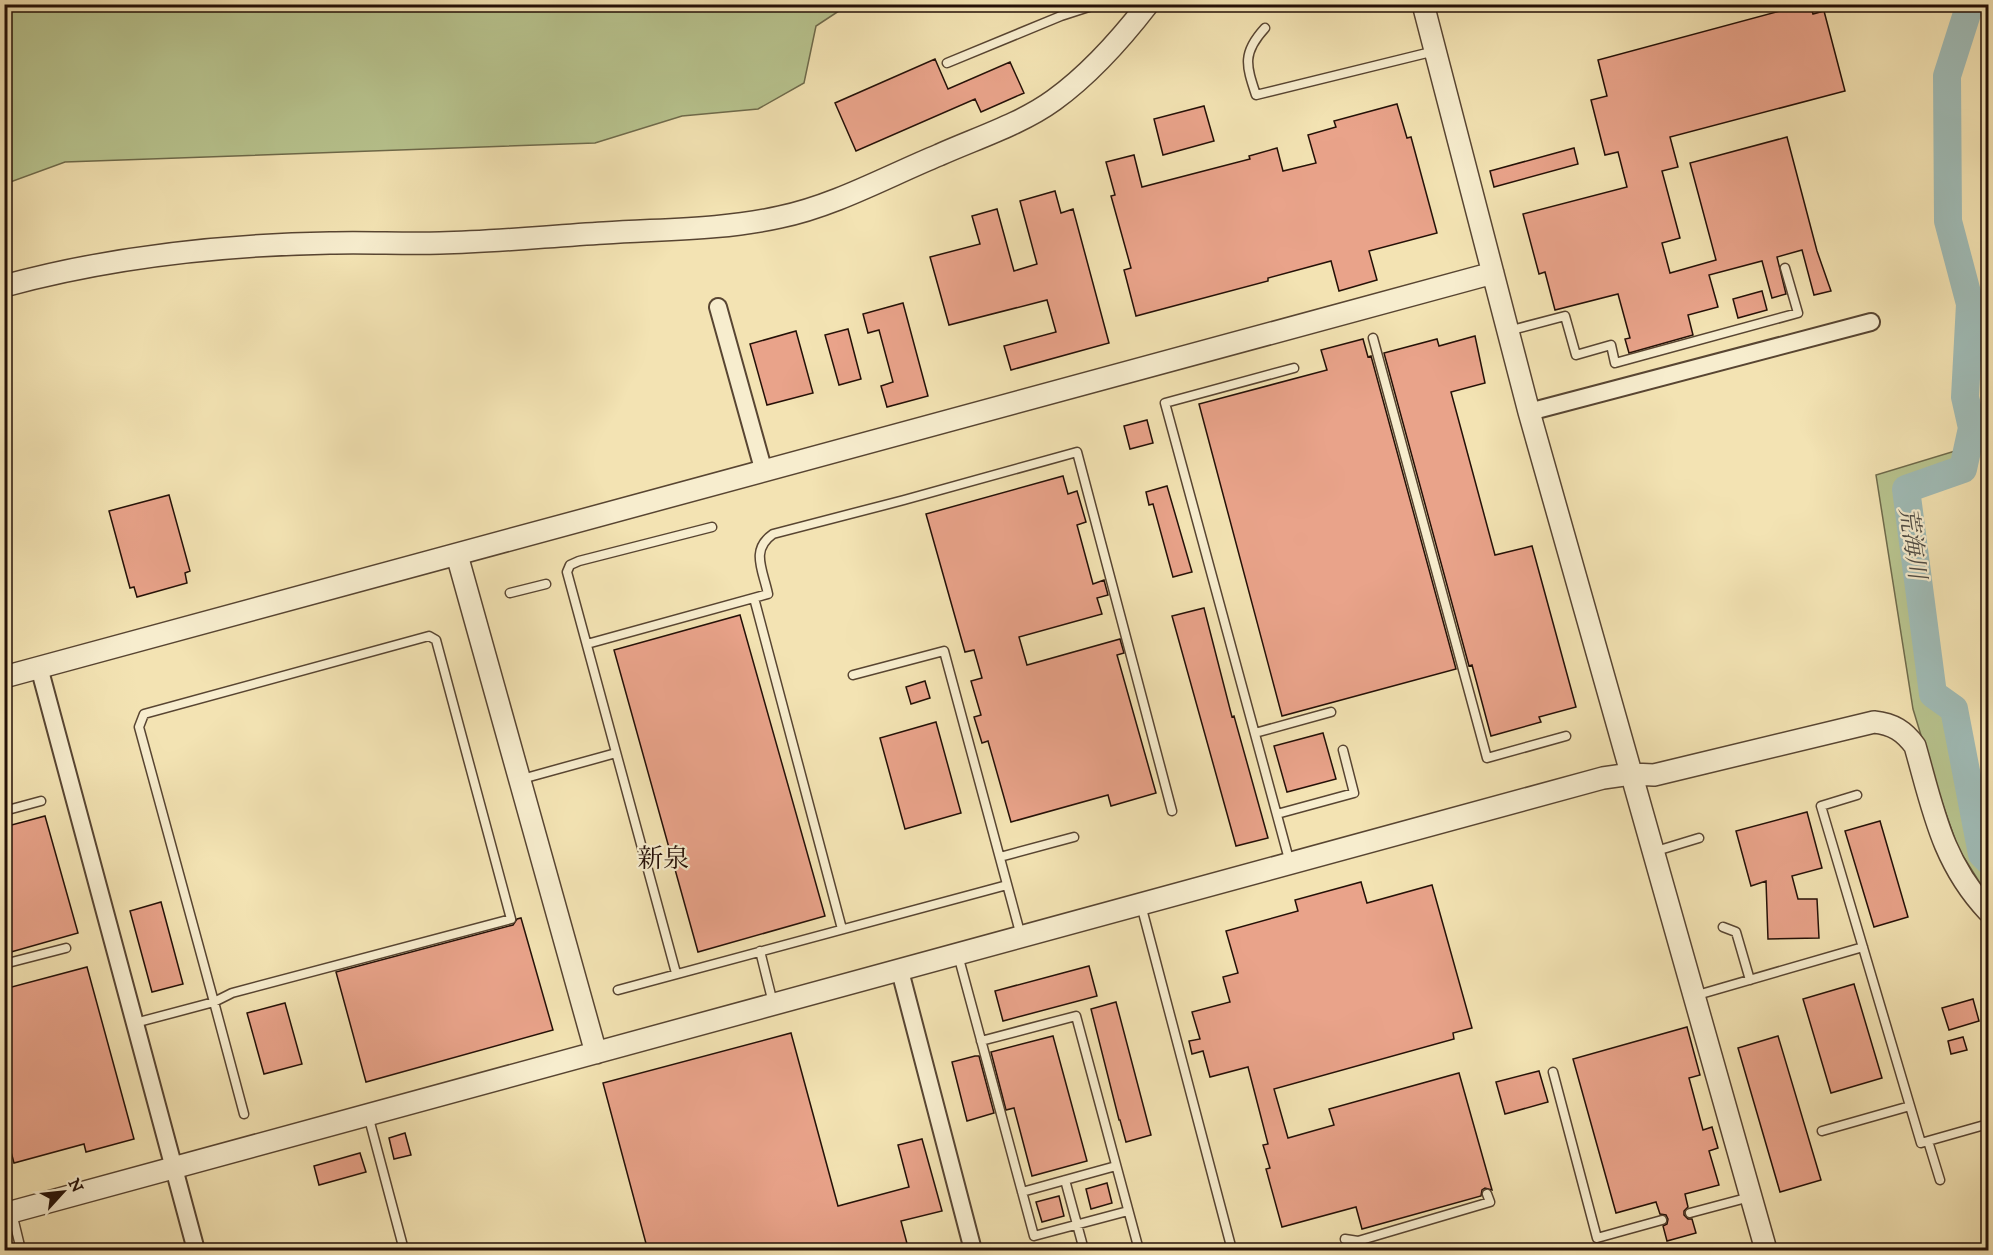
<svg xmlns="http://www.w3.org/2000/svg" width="1993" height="1255" font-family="'IM FELL DW Pica','Noto Serif JP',serif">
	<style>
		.green { fill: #b8c48f; stroke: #6e6a4b; stroke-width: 1.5 }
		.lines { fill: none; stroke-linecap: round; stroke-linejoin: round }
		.river { stroke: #a0bcb7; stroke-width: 28 }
		.building { fill: #e9a38a; stroke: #241007; stroke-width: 1.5 }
		.service-casing { stroke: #584532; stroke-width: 11 }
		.minor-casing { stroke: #584532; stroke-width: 20 }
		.tertiary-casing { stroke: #584532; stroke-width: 24 }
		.service { stroke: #f7edce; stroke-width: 8 }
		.minor { stroke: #f7edce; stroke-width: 16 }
		.tertiary { stroke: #f7edce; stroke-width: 21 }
		.labels { text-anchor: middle; stroke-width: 4.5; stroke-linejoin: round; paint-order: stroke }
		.water-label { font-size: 24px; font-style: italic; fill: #4f4c45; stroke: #f7edce }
		.quarter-label { font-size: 26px; fill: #241007; stroke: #f7edce }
	</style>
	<rect width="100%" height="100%" fill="#f3e3b3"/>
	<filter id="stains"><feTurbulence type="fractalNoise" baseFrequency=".00333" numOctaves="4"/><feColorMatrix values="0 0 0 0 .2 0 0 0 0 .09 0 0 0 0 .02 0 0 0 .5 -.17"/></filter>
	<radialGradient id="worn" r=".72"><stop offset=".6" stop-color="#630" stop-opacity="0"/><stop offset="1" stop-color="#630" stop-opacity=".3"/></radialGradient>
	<path class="green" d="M5,4h843v1l-32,21 -12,57 -46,26 -76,7 -87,27 -530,19 -60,22z
		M1955,451v13l-56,22 30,211 20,16 30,144 9,9v30l-30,-48 -20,-57 -25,-82 -37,-234z"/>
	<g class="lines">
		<path class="river" d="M1970,4l-23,72 1,145 22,83 -5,93 7,31 -9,41 -57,20 27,205 21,15 28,145 6,6"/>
	</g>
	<path class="building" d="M1806,4h4l3,10 11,-3 21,80 -175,46 8,30 -16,4 18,67 -18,5 8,30 46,-13 -26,-97 97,-26 30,114 14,40 -17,4 -12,-45 -25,7 9,37 -14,4 -10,-37 -53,14 9,32 -30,8 5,20 -64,18 -4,-14 5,-1 -12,-44 -63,16 -10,-38 -6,2 -16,-60 104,-27 -9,-35 -13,3 -14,-55 16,-4 -9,-36z
		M935,59l13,30 62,-27 14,31 -43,19 -6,-13 -119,52 -21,-48z
		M1397,104l10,34 4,-1 26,96 -68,18 8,29 -38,11 -8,-30 -63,17v3l-132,35 -12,-46 7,-2 -20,-72 4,-1 -9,-33 28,-7 8,32 108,-28 -1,-3 28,-8 6,23 33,-8 -8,-28 28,-8 -2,-6z
		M1204,106l10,35 -51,14 -9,-36z
		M1574,148l4,16 -84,23 -4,-16z
		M1055,191l6,22 12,-4 36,134 -98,27 -7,-24 52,-14 -9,-32 -98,25 -19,-68 50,-13 -8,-28 25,-7 17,62 23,-7 -17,-63z
		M1762,291l5,19 -29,8 -5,-19z
		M903,303l25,93 -41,11 -6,-21 12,-4 -14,-52 -11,3 -5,-19z
		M848,329l13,50 -22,6 -14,-50z
		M796,331l17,62 -46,12 -17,-61z
		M1475,336l10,47 -34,9 44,163 37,-9 44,161 -37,10 2,5 -50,14 -19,-71 -3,1 -85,-313 53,-14 2,7z
		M1363,339l5,18 3,-1 85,313 -174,47 -83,-312 128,-34 -6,-20z
		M1147,420l6,23 -23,6 -6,-23z
		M1063,476l5,18 9,-3 9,31 -9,3 16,59 11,-4 4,15 -11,3 5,16 -83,23 8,28 93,-26 4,14 -7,2 39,138 -45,13 -3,-11 -97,27 -23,-81 -6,2 -8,-26 7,-2 -10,-34 11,-3 -8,-28 -9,2 -39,-138z
		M1167,486l25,86 -19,5 -20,-73 -4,1 -3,-13z
		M169,495l21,76 -5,2 2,10 -50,14 -3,-10 -4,1 -21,-77z
		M1204,608l28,109 2,-1 34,122 -32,8 -64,-230z
		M740,615l85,301 -127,36 -84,-302z
		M925,681l5,17 -19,6 -5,-17z
		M936,722l25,91 -56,16 -25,-91z
		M1323,733l13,46 -49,13 -13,-46z
		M1807,812l15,56 -30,8 6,23h19l2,39 -51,1 -2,-58 -15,5 -15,-55z
		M45,816l33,117 -74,21v-127z
		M1880,821l28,96 -34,10 -29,-96z
		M1361,882l6,21 65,-18 40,143 -19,5 1,6 -180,50 14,49 46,-13 -5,-16 130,-36 33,117 -7,-2 -3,2 -1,6 -119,33 -6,-22 -74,20 -16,-58 4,-1 -7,-23 5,-1 -20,-77 -38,10 -7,-26 -11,3 -3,-13 11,-2 -8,-27 38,-10 -7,-25 15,-4 -12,-42 72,-20 -3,-11z
		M161,902l22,82 -31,8 -22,-81z
		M521,918l32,112 -187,52 -30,-110 177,-47 4,-6z
		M1089,966l8,30 -94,25 -8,-30z
		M87,967l47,172 -48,13 -2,-8 -70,19 -10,-37v-137z
		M1854,984l28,94 -51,15 -28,-94z
		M1973,999l6,22 -30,9 -7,-22z
		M1116,1002l35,133 -25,7 -6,-22h-1l-28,-111z
		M285,1003l17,61 -38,10 -17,-61z
		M1687,1027l13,48 -11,3 14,52 9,-3 6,21 -9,3 10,34 -34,9 3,13 -4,4v4l4,4h4l4,14 -29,8 -4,-15 4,-2 1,-5 -2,-4 -6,-1 -4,-12 -40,11 -43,-154z
		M791,1033l47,173 71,-19 -11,-42 24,-6 20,72 -41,10 8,30h-261l-45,-168z
		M1053,1036l34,125 -55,15 -18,-68 -8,2 -15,-58z
		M1778,1036l43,144 -41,12 -42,-144z
		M1963,1037l4,13 -16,4 -3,-13z
		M975,1056h4l15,57 -27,8 -15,-59z
		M1539,1071l9,31 -43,12 -9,-32z
		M405,1133l6,22 -17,4 -5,-21z
		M360,1153l6,19 -47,13 -5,-19z
		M1107,1183l5,20 -21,6 -5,-20z
		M1059,1196l5,20 -22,6 -6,-20z"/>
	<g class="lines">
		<g class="service-casing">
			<path id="service" d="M1265,28c-23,25 -19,37 -9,67l179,-44
				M947,63l114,-47 37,-12
				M1508,331l57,-15 11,39 35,-10 4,18 183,-50 -13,-45
				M1373,338l114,420 79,-22
				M510,593l36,-9
				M754,598l88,331
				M587,644l181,-50c-5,-24 -18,-44 5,-60l131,-34 173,-48 95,359
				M853,675l91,-24 77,285
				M1255,733l76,-21
				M522,779l94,-26
				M1857,795l-36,11 100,337 67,-19
				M4,811l37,-10
				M1277,814l77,-21 -11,-43
				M1653,852l46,-14
				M1000,857l74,-20
				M1290,863l-125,-460 129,-35
				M1141,905l91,345
				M1723,927l13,5 14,48
				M760,951l13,52
				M958,955l76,281 94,-25
				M4,964l62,-16
				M676,973l-109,-401 3,-7 9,-4 133,-34
				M618,990l389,-105
				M1694,996l169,-49
				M135,1023l79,-21 18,-9 279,-74 -75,-279 -7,-4 -285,78 -5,13 75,275 30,112
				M981,1041l95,-25 63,234
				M1553,1072l44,166 65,-18
				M368,1115l36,135
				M1822,1131l88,-25
				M1928,1141l12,39
				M1065,1180l19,70
				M1022,1192l94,-26
				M12,1213l9,37
				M1690,1213l60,-16
				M1345,1239l13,2 132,-39 -3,-8"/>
		</g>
		<g class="minor-casing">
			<path id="minor" d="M718,307l46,165
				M1529,412l342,-90
				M39,667l157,583
				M900,971l73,279"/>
		</g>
		<g class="tertiary-casing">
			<path id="tertiary" d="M1423,4l106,408 237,838
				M4,286c106,-29 217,-41 326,-43 37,-1 73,1 110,0 55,-1 110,-7 164,-10 60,-4 118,-3 176,-16 54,-11 108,-41 159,-62 38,-17 82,-31 115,-55 36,-26 67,-61 94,-96
				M457,555l139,498
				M4,677l1489,-404
				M4,1214l1599,-436 28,-4 23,1 220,-53c19,2 30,9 41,24 18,63 27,116 73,165"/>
		</g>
		<use href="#service" class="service"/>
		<use href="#minor" class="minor"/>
		<use href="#tertiary" class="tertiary"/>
	</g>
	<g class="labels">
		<g class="water-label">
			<text transform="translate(1913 543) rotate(82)" y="8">荒海川</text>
		</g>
		<g class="quarter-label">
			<text x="663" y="867">新泉</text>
		</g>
	</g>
	<rect width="1993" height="1255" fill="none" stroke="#f3e3b3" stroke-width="24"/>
	<rect x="6" y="6" width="1981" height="1243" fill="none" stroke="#241007" stroke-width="3"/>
	<rect x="12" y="12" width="1969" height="1231" fill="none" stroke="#241007" stroke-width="1.5"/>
	<g transform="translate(63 1192) rotate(63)" stroke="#f7edce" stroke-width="4.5" paint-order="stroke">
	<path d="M0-4.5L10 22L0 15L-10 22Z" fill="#241007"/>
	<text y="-9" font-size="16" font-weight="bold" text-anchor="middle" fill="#241007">N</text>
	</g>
	<rect width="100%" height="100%" filter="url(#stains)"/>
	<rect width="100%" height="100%" fill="url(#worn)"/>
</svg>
